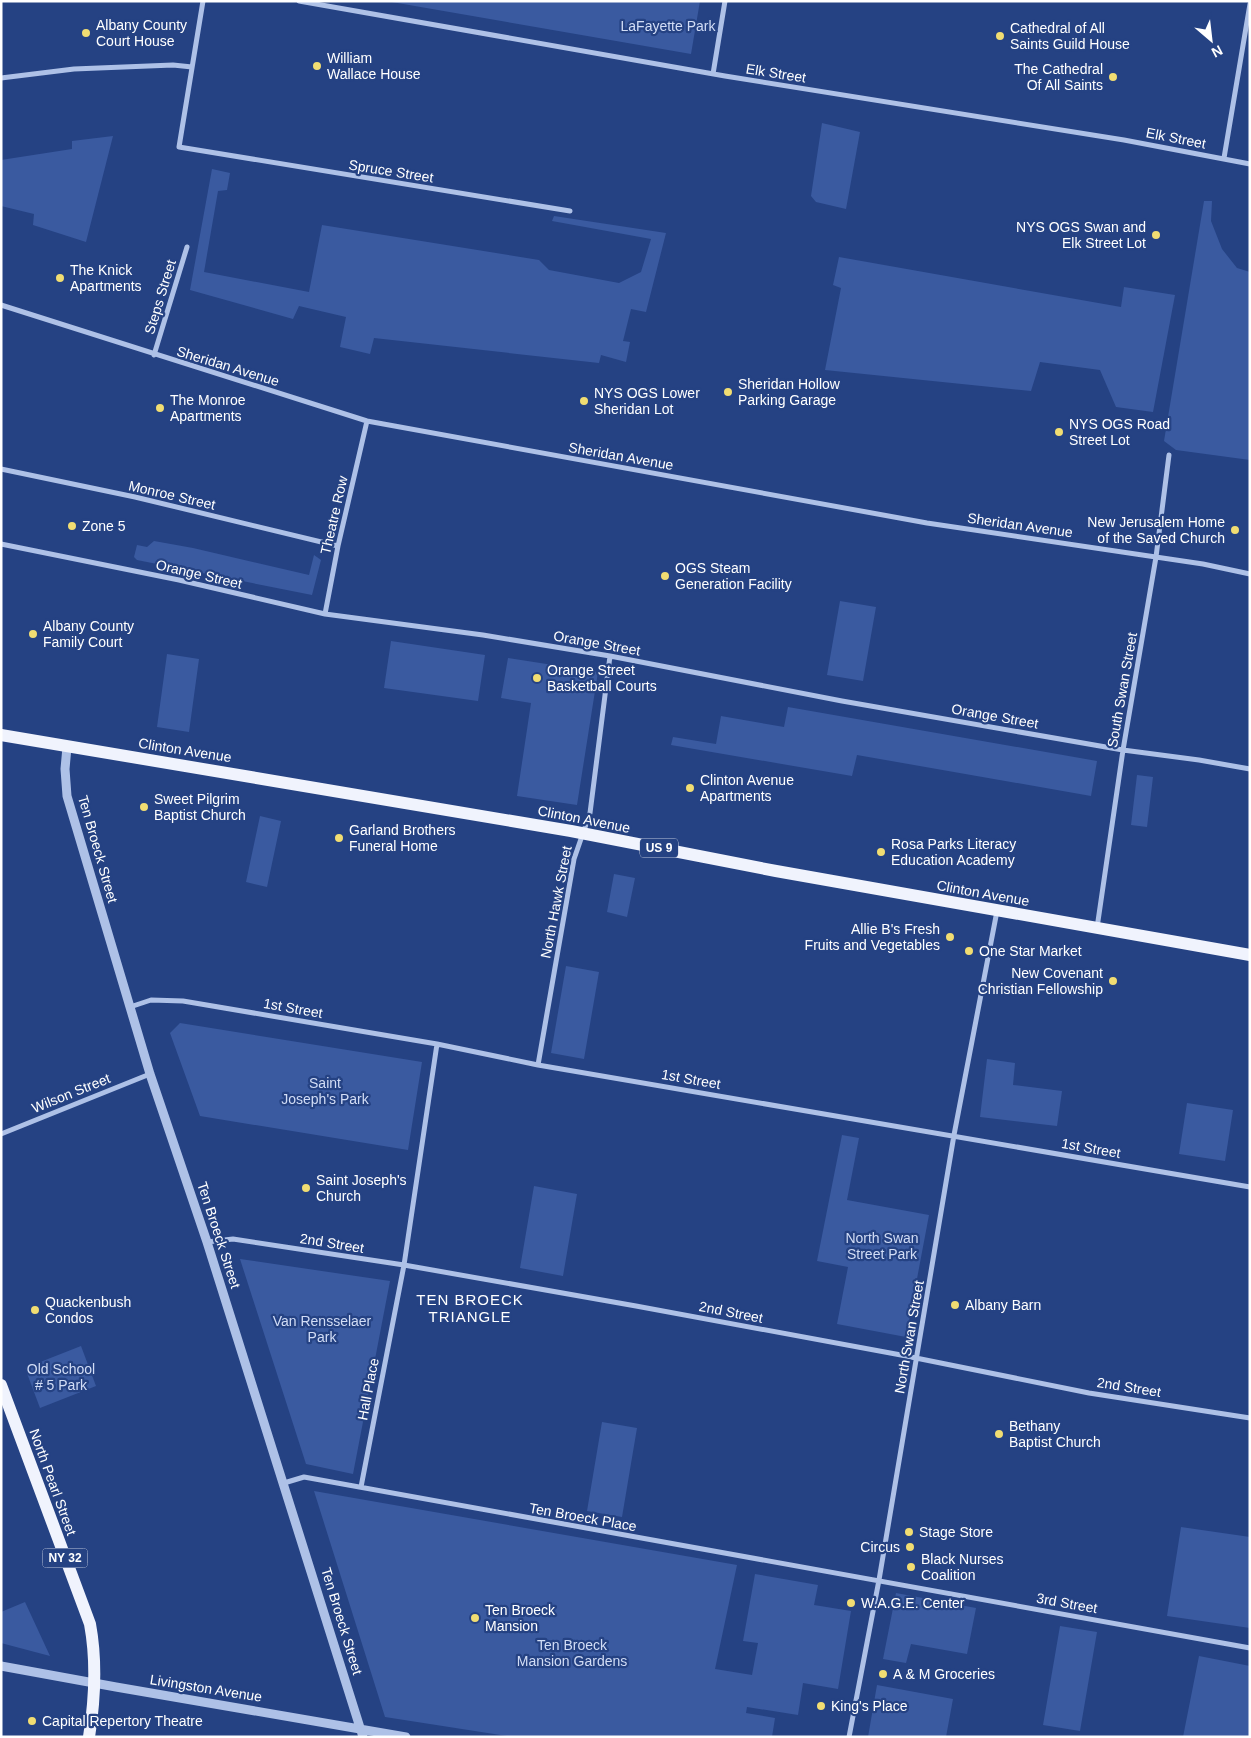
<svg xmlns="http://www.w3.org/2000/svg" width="1251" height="1738" font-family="Helvetica,sans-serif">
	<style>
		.green { fill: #3a5aa0 }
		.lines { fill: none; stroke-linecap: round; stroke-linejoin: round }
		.minor { stroke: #aec1e7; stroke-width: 5 }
		.tertiary { stroke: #aec1e7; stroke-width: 9 }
		.primary { stroke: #f0f3fd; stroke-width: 12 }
		.poi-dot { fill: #f1dd72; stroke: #254283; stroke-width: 2 }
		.labels { text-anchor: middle; stroke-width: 4.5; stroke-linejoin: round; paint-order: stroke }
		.shield { fill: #254283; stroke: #bec6da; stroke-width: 1 }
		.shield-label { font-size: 12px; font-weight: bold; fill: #fff }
		.poi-label { font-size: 14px; fill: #fff; stroke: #254283; text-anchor: start }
		.park-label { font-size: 14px; fill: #d2ddf6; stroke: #254283 }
		.street-label { font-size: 14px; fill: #fff; stroke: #254283 }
		.neighbourhood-label { font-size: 15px; letter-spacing: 1px; fill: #fff; stroke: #254283 }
	</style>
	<rect width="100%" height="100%" fill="#254283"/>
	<path class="green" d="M386,1h314l-9,53z
		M822,123l38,9 -14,77 -30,-7 -5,-6z
		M113,136l-27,106 -53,-17 1,-11 -33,-8v-46l71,-11v-8z
		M212,169l18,4 -3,17 -9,1 -14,81 105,20 13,-67 217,35 10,10 70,13 22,-11 10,-33 -99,-18 2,-5 112,17 -20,79 -15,-3 -8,32 7,1 -4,20 -25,-7 -2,8 -225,-25 -4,16 -30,-7 6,-30 -47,-11 -6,13 -103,-29z
		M1204,201h8l-1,20 11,28 15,19 13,4v188l-74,-10 -12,-9z
		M839,257l282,50 3,-20 51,8 -22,117 -37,-5 -16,-37 -60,-8 -9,29 -206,-21 16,-82 -8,-3z
		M154,541l39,7 116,27 5,-20 7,5 -9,35 -175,-35 -3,-3 3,-12 10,2z
		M840,601l36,6 -13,74 -36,-6z
		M391,641l94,14 -7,46 -94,-13z
		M167,654l32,5 -10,73 -32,-5z
		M508,658l90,14 -21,133 -60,-9 14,-93 -30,-5z
		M788,707l309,54 -6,35 -234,-41 -5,21 -181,-31 2,-8 43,7 5,-28 63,11z
		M1137,775l16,2 -6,50 -16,-2z
		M260,816l21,5 -14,66 -21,-5z
		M614,874l21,4 -8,39 -20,-5z
		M566,966l33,6 -15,87 -33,-6z
		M180,1023l242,39 -14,88 -208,-34 -30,-83z
		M987,1059l28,4 -2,22 49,6 -5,35 -77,-9z
		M1187,1103l46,7 -8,51 -46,-7z
		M842,1135l17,3 -12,62 82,15 -23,122 -69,-13 11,-57 -31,-6z
		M534,1186l43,8 -14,82 -43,-8z
		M240,1259l150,22 -37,193 -47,-10z
		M81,1346l15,40 -56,22 -15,-40z
		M602,1422l35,6 -15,89 -35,-6z
		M314,1491l423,74 -22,104 37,6 6,-32 -15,-2 12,-67 63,11 -4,20 37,6 -13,78 -35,-6 -5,32 -51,-8 -1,6 29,5 -3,19h-258l-129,-20z
		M1181,1527l69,10v91l-83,-12z
		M896,1593l80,15 -9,46 -56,-10 -5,19 -23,-4z
		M25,1602l25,54 -49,-13v-31z
		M1060,1626l37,6 -17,99 -37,-6z
		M1199,1656l51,10v71h-67z
		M877,1685l76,14 -7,38h-78z"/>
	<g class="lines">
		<path class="minor" d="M203,1l-24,146 391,64
			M299,1l426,75 399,64 126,24
			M713,74l12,-73
			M1,78l73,-9 99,-4 19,2
			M1224,158l26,-154
			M1,305l366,116 560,102 276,41 47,10
			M154,355l33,-108
			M1,469l134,28 203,49
			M1,544l178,36 146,34 158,21 127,21 232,45 281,49 76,10 51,9
			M325,614l13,-68 29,-125
			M1097,928l26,-178 33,-193 13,-102
			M130,1007l21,-7 32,1 254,43 101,21 712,122
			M538,1065l36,-206 16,-46 20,-157
			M1,1134l149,-60
			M207,1242l26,-3 171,26 232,41 265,49 188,38 161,25
			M284,1483l20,-6 946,171
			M361,1487l43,-222 33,-221
			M849,1737l30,-157 75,-445 43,-224"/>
		<path class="tertiary" d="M67,747l-2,22 2,27 83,278 57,168 156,495
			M1,1666l115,21 290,50"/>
		<path class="primary" d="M1,735l570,96 205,40 474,84
			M1,1385l89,239c7,38 5,75 -1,113"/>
	</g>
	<g class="poi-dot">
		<circle cx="86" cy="33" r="5"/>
		<circle cx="1000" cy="36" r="5"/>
		<circle cx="317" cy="66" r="5"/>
		<circle cx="1113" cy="77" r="5"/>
		<circle cx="1156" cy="235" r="5"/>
		<circle cx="60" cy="278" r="5"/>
		<circle cx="728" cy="392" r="5"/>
		<circle cx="584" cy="401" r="5"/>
		<circle cx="160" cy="408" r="5"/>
		<circle cx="1059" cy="432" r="5"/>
		<circle cx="72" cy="526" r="5"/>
		<circle cx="1235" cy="530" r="5"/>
		<circle cx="665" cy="576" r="5"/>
		<circle cx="33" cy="634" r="5"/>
		<circle cx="537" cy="678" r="5"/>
		<circle cx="690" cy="788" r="5"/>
		<circle cx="144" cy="807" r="5"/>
		<circle cx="339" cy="838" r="5"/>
		<circle cx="881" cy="852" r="5"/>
		<circle cx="950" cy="937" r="5"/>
		<circle cx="969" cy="951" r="5"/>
		<circle cx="1113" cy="981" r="5"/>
		<circle cx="306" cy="1188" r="5"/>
		<circle cx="955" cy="1305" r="5"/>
		<circle cx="35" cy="1310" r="5"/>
		<circle cx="999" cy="1434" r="5"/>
		<circle cx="909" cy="1532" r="5"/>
		<circle cx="910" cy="1547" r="5"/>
		<circle cx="911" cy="1567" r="5"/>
		<circle cx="851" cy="1603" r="5"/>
		<circle cx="475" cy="1618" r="5"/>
		<circle cx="883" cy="1674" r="5"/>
		<circle cx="821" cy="1706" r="5"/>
		<circle cx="32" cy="1721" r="5"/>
	</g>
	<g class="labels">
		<g class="shield">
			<rect x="640" y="838.5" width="38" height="19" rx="4"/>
			<rect x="42.5" y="1548.5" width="45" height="19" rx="4"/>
		</g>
		<g class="shield-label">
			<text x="659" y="852">US 9</text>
			<text x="65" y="1562">NY 32</text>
		</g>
		<g class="poi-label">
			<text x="96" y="30">Albany County<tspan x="96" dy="16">Court House</tspan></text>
			<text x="1010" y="33">Cathedral of All<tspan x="1010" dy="16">Saints Guild House</tspan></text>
			<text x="327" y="63">William<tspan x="327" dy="16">Wallace House</tspan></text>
			<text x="1103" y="74" text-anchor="end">The Cathedral<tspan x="1103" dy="16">Of All Saints</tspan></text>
			<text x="1146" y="232" text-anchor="end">NYS OGS Swan and<tspan x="1146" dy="16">Elk Street Lot</tspan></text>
			<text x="70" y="275">The Knick<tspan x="70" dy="16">Apartments</tspan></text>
			<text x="738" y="389">Sheridan Hollow<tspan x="738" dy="16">Parking Garage</tspan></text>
			<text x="594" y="398">NYS OGS Lower<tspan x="594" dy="16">Sheridan Lot</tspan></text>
			<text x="170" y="405">The Monroe<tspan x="170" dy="16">Apartments</tspan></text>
			<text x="1069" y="429">NYS OGS Road<tspan x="1069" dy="16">Street Lot</tspan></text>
			<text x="1225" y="527" text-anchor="end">New Jerusalem Home<tspan x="1225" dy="16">of the Saved Church</tspan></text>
			<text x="82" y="531">Zone 5</text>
			<text x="675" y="573">OGS Steam<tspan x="675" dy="16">Generation Facility</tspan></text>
			<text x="43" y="631">Albany County<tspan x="43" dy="16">Family Court</tspan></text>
			<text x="547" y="675">Orange Street<tspan x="547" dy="16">Basketball Courts</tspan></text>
			<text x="700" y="785">Clinton Avenue<tspan x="700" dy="16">Apartments</tspan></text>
			<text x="154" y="804">Sweet Pilgrim<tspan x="154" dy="16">Baptist Church</tspan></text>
			<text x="349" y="835">Garland Brothers<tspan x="349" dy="16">Funeral Home</tspan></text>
			<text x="891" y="849">Rosa Parks Literacy<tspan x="891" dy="16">Education Academy</tspan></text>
			<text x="940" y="934" text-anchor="end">Allie B's Fresh<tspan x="940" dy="16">Fruits and Vegetables</tspan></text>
			<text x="979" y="956">One Star Market</text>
			<text x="1103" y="978" text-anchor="end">New Covenant<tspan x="1103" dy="16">Christian Fellowship</tspan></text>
			<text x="316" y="1185">Saint Joseph's<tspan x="316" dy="16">Church</tspan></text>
			<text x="45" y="1307">Quackenbush<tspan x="45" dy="16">Condos</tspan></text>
			<text x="965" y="1310">Albany Barn</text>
			<text x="1009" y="1431">Bethany<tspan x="1009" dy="16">Baptist Church</tspan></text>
			<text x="919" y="1537">Stage Store</text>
			<text x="900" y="1552" text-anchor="end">Circus</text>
			<text x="921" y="1564">Black Nurses<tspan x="921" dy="16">Coalition</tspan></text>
			<text x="861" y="1608">W.A.G.E. Center</text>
			<text x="485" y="1615">Ten Broeck<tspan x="485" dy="16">Mansion</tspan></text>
			<text x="893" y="1679">A &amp; M Groceries</text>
			<text x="831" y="1711">King's Place</text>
			<text x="42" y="1726">Capital Repertory Theatre</text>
		</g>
		<g class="park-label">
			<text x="668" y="31">LaFayette Park</text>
			<text x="325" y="1088">Saint<tspan x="325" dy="16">Joseph's Park</tspan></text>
			<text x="882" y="1243">North Swan<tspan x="882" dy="16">Street Park</tspan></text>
			<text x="322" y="1326">Van Rensselaer<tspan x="322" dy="16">Park</tspan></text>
			<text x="61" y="1374">Old School<tspan x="61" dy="16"># 5 Park</tspan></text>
			<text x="572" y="1650">Ten Broeck<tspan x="572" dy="16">Mansion Gardens</tspan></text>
		</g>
		<g class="street-label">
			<text transform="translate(776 73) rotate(9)" y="5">Elk Street</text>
			<text transform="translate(1176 138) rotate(11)" y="5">Elk Street</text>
			<text transform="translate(391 171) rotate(9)" y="5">Spruce Street</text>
			<text transform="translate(160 297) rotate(-73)" y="5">Steps Street</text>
			<text transform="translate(228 366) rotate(17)" y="5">Sheridan Avenue</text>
			<text transform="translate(621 456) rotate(10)" y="5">Sheridan Avenue</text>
			<text transform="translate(172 495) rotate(13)" y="5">Monroe Street</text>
			<text transform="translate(334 515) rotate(-77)" y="5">Theatre Row</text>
			<text transform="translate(1020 525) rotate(8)" y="5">Sheridan Avenue</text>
			<text transform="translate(199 574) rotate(13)" y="5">Orange Street</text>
			<text transform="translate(597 643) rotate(10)" y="5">Orange Street</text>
			<text transform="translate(1122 690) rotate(-80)" y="5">South Swan Street</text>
			<text transform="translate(995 716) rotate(10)" y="5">Orange Street</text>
			<text transform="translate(185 750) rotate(9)" y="5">Clinton Avenue</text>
			<text transform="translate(584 819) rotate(11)" y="5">Clinton Avenue</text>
			<text transform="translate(98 849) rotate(74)" y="5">Ten Broeck Street</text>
			<text transform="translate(983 893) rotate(10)" y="5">Clinton Avenue</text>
			<text transform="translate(556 902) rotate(-79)" y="5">North Hawk Street</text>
			<text transform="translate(293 1008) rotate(10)" y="5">1st Street</text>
			<text transform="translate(691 1079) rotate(10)" y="5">1st Street</text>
			<text transform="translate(71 1093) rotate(-22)" y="5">Wilson Street</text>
			<text transform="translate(1091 1148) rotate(10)" y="5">1st Street</text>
			<text transform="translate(219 1235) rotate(72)" y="5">Ten Broeck Street</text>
			<text transform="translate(332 1243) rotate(9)" y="5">2nd Street</text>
			<text transform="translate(731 1312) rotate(11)" y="5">2nd Street</text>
			<text transform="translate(909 1337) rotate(-80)" y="5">North Swan Street</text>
			<text transform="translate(1129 1387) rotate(9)" y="5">2nd Street</text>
			<text transform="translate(368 1389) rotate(-79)" y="5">Hall Place</text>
			<text transform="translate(53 1482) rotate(70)" y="5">North Pearl Street</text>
			<text transform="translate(583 1517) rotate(10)" y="5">Ten Broeck Place</text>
			<text transform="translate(1067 1603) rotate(10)" y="5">3rd Street</text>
			<text transform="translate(342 1621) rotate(73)" y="5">Ten Broeck Street</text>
			<text transform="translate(206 1688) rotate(9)" y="5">Livingston Avenue</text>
		</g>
		<g class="neighbourhood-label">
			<text x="470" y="1305">TEN BROECK<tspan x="470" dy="17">TRIANGLE</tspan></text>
		</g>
	</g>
	<rect width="1251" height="1738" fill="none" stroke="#ffffff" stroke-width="5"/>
	<g transform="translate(1211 40) rotate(152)" stroke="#254283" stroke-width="4" paint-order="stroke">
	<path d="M0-4L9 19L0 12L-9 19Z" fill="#ffffff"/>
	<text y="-8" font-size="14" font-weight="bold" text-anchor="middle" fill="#ffffff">N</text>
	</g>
</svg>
